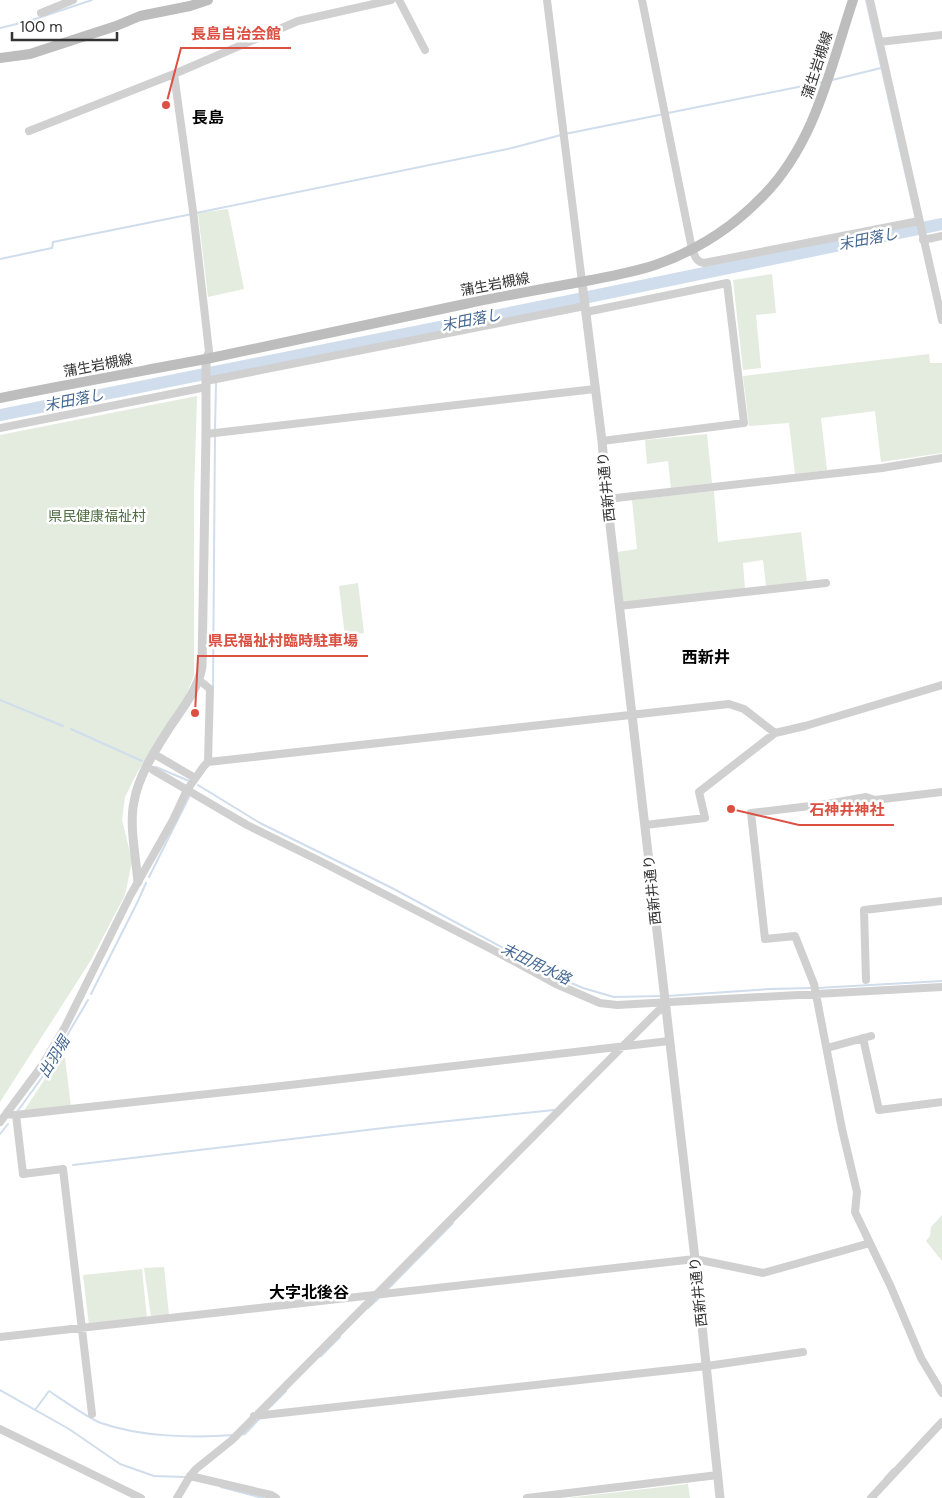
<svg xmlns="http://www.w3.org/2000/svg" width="942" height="1498" font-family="'DM Sans','Noto Sans JP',sans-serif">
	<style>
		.green { fill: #e4ebdf }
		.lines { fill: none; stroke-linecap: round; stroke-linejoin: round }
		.stream { stroke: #d0ddec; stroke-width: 2 }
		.river { stroke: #d0ddec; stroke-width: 12 }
		.minor { stroke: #d0d0d0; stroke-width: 8 }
		.tertiary { stroke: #d0d0d0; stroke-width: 9 }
		.secondary { stroke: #bdbdbd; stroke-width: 10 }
		.labels { text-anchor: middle; stroke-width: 5; stroke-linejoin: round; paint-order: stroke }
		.street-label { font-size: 14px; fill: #333; stroke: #fff }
		.park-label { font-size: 14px; fill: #4f6c42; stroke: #fff }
		.water-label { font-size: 15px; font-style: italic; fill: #446791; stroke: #fff }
		.quarter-label { font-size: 16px; font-weight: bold; fill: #000; stroke: #fff }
		.leader { fill: none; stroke: #db5043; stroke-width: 2 }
		.callout-dot { fill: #db5043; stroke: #fff; stroke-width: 2 }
		.callout-label { font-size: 15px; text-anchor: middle; font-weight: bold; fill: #db5043; stroke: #fff; stroke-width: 5; stroke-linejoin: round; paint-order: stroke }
	</style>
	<rect width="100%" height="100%" fill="#fff"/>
	<path class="green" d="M228,209l16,80 -36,8 -10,-84z
		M772,274l4,39 -20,2 5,53 -18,2 -10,-90z
		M929,354l1,9h12v90l-61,9 -6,-51 -54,7 6,52 -32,4 -6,-51 -40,3 -6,-50z
		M197,396l-3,97v182l-8,21 -49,77 -12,24 -3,23 10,41 -7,34 -34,65 -91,142v-667z
		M707,434l5,49 -41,5 -3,-27 -21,3 -2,-24z
		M714,491l4,51 83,-10 6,50 -41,4 -3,-26 -20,3 2,26 -122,13 -6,-50 20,-3 -5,-49z
		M358,583l6,50 -19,3 -6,-50z
		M59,1058h6l6,49 -48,5z
		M942,1215v46l-16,-20 4,-5 1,-9z
		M164,1267l5,48 -18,2 -7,-49z
		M142,1269l5,49 -58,7 -6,-50z
		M688,1484l2,14h-123z"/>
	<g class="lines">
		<path class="stream" d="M866,0l50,220
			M0,28l29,-7 63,-21
			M832,80l49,-12
			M668,113l155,-31
			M565,134l99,-20
			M196,213l316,-65 49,-13
			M0,259l52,-11 1,-6 139,-28
			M215,430l1,-47
			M213,688l2,-253
			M0,700l63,26
			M71,729l71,32
			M156,767l33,14
			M198,785l62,38 132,65 163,88 28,12 31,9 49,-1
			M149,877l40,-80
			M817,988l125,-7
			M91,994l46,-91 9,-20
			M667,996l103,-7 42,-1
			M17,1112l26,-36 45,-76
			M0,1134l8,-10
			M73,1165l319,-38 162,-17
			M386,1291l67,-68
			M368,1308l11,-10
			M318,1357l3,-1 19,-19
			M0,1390l69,39 51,35 34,12 31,1
			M35,1410l14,-19c14,9 37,26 52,32 39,14 92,15 133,12
			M266,1411l20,-20
			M241,1434h4l15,-16
			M885,1478l8,-9
			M221,1487l42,11"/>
		<path class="river" d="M0,415l569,-114 373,-77"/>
		<path class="minor" d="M399,0l26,50
			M547,0l35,282
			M642,0l50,249c3,7 4,13 12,14l215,-42
			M870,0l72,320
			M41,13l32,-13
			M879,42l63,-7
			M174,74l19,137 16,140 -3,8
			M29,131l145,-57 124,-53 93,-21
			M923,240l19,-4
			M586,312l141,-29 17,140 -142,18
			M206,381l379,-75
			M0,428l206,-41
			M206,434l389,-45
			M607,499l275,-31 60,-10
			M619,606l207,-23
			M154,754l41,24
			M208,762l521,-58 15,5 31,24
			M153,770l94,55 73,36 175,90 61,33 44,19 17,2 325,-18
			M942,792l-67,8 -9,-3 -39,7 -76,9 14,126 30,-3 19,48 28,145 15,63 -2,20 36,75 30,71 21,35
			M645,825l60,-7 -6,-26 76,-59 30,-7 137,-41
			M866,980l-2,-70 78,-9
			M863,1038l16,72 63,-8
			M827,1048l44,-12
			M6,1114l9,1 275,-30 379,-44
			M16,1115l7,59 40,-5 29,245
			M0,1122l41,-55 24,-40 65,-131 43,-76 14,-30 17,-24 4,-4 2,-73 -11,-9
			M0,1337l695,-78 68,14 107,-30
			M254,1416l453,-50 96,-14
			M0,1429l141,69
			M190,1476l81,19 5,3
			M177,1498l13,-22 6,-7 36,-29 390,-393 36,-36 7,-3
			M527,1498l191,-23
			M871,1498l71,-76"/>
		<path class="tertiary" d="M582,282l20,159 5,58 88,760 25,239
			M138,882c-2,-23 -9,-58 -4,-80 4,-25 20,-50 34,-72 13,-20 29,-38 34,-63l4,-233v-75"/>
		<path class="secondary" d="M0,58l30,-4 86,-28 24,-10 50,-10 18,-6
			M0,398c68,-14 137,-26 206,-39 86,-18 173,-37 259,-55 42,-9 84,-16 126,-24 21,-4 43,-8 64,-15 41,-14 77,-37 107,-68 53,-53 68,-128 91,-197"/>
	</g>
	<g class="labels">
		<g class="street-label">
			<text transform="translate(817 65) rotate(-72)" y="5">蒲生岩槻線</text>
			<text transform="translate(495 284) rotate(-11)" y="5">蒲生岩槻線</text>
			<text transform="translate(98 365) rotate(-11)" y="5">蒲生岩槻線</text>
			<text transform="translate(606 487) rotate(-96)" y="5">西新井通り</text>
			<text transform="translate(652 890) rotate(-96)" y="5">西新井通り</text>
			<text transform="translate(698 1292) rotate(-96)" y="5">西新井通り</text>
		</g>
		<g class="park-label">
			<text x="97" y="521">県民健康福祉村</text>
		</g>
		<g class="water-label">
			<text transform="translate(868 239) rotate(-11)" y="5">末田落し</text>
			<text transform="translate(471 320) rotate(-11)" y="5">末田落し</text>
			<text transform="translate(74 400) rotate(-11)" y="5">末田落し</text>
			<text transform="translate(536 964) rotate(26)" y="5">末田用水路</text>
			<text transform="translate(54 1057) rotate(-59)" y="5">出羽堀</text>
		</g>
		<g class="quarter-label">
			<text x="208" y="123">長島</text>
			<text x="706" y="663">西新井</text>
			<text x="309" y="1298">大字北後谷</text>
		</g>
	</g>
	<path class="leader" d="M166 105L181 48H291M195 713L198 656H368M731 809L799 825H894"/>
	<g class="callout-dot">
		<circle cx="166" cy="105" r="5"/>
		<circle cx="195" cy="713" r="5"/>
		<circle cx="731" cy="809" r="5"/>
	</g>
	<g class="callout-label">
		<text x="236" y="39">長島自治会館</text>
		<text x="283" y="646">県民福祉村臨時駐車場</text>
		<text x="847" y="815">石神井神社</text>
	</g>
	<path d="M12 32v8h105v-8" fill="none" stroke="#333333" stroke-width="2.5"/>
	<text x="20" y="32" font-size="15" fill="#333333" stroke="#ffffff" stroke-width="4" paint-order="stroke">100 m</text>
</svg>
